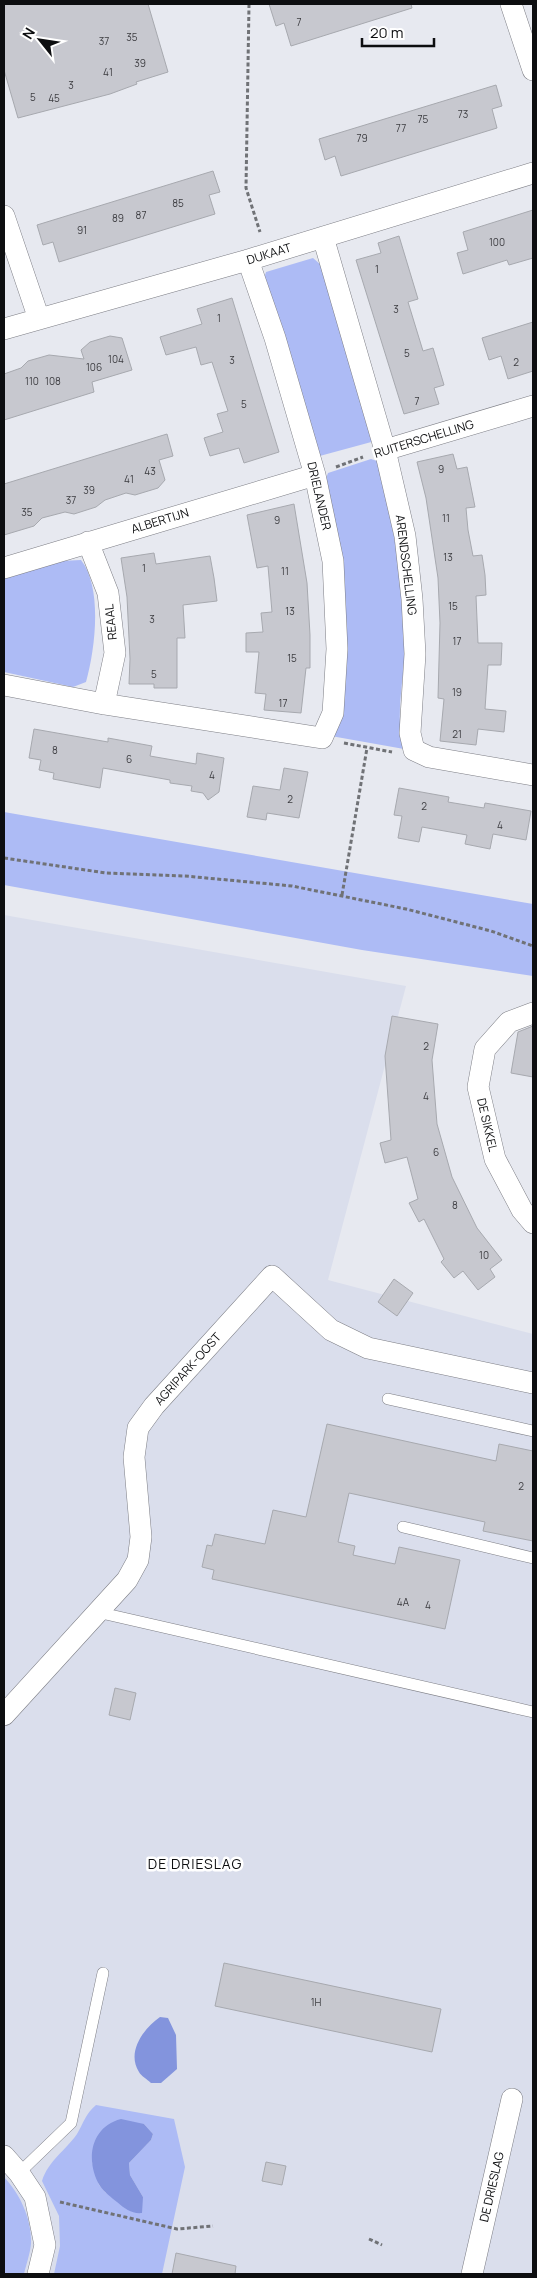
<svg xmlns="http://www.w3.org/2000/svg" width="537" height="2278" font-family="Manrope,sans-serif">
	<style>
		.built { fill: #dadeec }
		.green { fill: #adbbf5; fill-rule: evenodd }
		.water { fill: #8394dd }
		.building { fill: #c7c8cf; stroke: #a7a9af }
		.lines { fill: none; stroke-linecap: round; stroke-linejoin: round }
		.lane-casing { stroke: #7d7e85; stroke-width: 12 }
		.street-casing { stroke: #7d7e85; stroke-width: 22 }
		.path { stroke: #707276; stroke-width: 3; stroke-dasharray: 4 2.5; stroke-linecap: butt }
		.lane { stroke: #fff; stroke-width: 11 }
		.street { stroke: #fff; stroke-width: 21 }
		.labels { text-anchor: middle; stroke-width: 5; stroke-linejoin: round; paint-order: stroke }
		.number-label { font-size: 10px; fill: #3c3c40 }
		.street-label { font-size: 12px; fill: #0d0e10; stroke: #fff }
		.neighbourhood-label { font-size: 14px; letter-spacing: 1px; fill: #0d0e10; stroke: #fff }
	</style>
	<rect width="100%" height="100%" fill="#e7e9f0"/>
	<path class="built" d="M4,915l402,71 -78,294 205,54v940h-529z"/>
	<path class="green" d="M313,258l8,7 54,176 -59,16 -53,-175 3,-10z
		M371,459l9,3c11,60 25,120 25,181 0,35 -11,72 -1,106l-73,-13 -6,-255 3,-8z
		M81,560c22,28 14,90 5,122l-13,5 -69,-15v-94l57,-17z
		M4,812l529,92v72l-171,-26 -358,-65z
		M96,2105l78,14 11,48 -23,107h-108l6,-28 -1,-30 -17,-35c6,-20 24,-31 35,-47 6,-10 9,-21 19,-29zM144,2124l9,10 -2,6 -22,23 1,12 13,22 -37,-4 -7,-8 -7,-23z
		M4,2177c16,17 28,42 27,67 -1,10 -5,21 -7,30h-20z"/>
	<path class="water" d="M160,2017l8,1 8,17 1,34 -16,14h-10c-4,-4 -10,-7 -12,-11 -13,-20 5,-44 21,-55z
		M121,2119l23,5 9,10 -2,6 -22,23 1,12 13,22 -1,16c-10,1 -17,-4 -25,-11 -6,-5 -12,-9 -17,-16 -15,-25 -10,-59 21,-67z"/>
	<path class="building" d="M4,4h144l20,68 -32,10 1,2 -27,10 -92,24 -14,-48z
		M269,4h142l1,4 -121,38 -7,-23 -8,3z
		M496,85l6,21 -10,3 5,19 -156,48 -6,-20 -10,4 -6,-21z
		M213,171l7,21 -11,3 6,19 -156,48 -6,-20 -10,3 -6,-20z
		M533,210v48l-24,7 -2,-5 -44,14 -6,-21 11,-3 -5,-18z
		M399,236l19,63 -10,3 15,49 10,-3 11,37 -10,3 5,16 -35,10 -48,-154 25,-7 -3,-10z
		M232,298l47,154 -35,11 -5,-15 -29,8 -6,-18 19,-6 -6,-18 11,-3 -16,-49 -11,3 -5,-18 -30,8 -6,-18 42,-13 -5,-15z
		M533,322v49l-25,8 -7,-23 -12,4 -7,-22z
		M110,336l12,2 10,32 -40,12 2,10 -90,28v-46l17,-6 7,-7 21,-6 35,4 -3,-9 9,-8z
		M167,434l6,22 -14,4 6,20 -7,8 -23,7 -9,-2 -21,7 -9,7 -22,7 -9,-2 -23,6 -8,8 -30,9v-51z
		M453,454l4,15 10,-2 8,40 -9,1 2,22 5,26 9,-1 3,20 1,20 -10,1 2,47h24l-1,22h-13l-3,44 21,2 -2,21 -26,-3 -2,16 -36,-4 4,-42 -6,-1 2,-75 -2,-45 -12,-80 -9,-36z
		M294,504l13,79 3,52v33h-4l-5,45 -37,-3 2,-16 -11,-1 4,-41h-13v-19l17,-1 -2,-19 11,-1 -4,-46 -11,2 -10,-53z
		M154,553l2,11 54,-8 4,22 3,23 -34,4 2,33h-8v50h-23v-4h-25l1,-25 -3,-62 -6,-39z
		M34,729l74,13v-4l44,8 -2,10 46,8 1,-11 27,5 -5,34 -11,8 -5,-7 -12,-2 1,-5 -22,-3v-3l-67,-12 -3,20 -47,-9 1,-6 -15,-3 2,-10 -12,-2z
		M284,768l24,4 -9,46 -32,-5 -1,7 -19,-3 6,-31 27,4z
		M399,788l50,9 -1,5 36,6 1,-5 46,8 -5,29 -33,-6 -3,15 -25,-5 2,-9 -45,-8 -3,15 -21,-4 4,-22 -8,-1z
		M392,1016l46,8 -6,36 5,64 15,53 25,51 25,32 -12,9 5,8 -17,13 -15,-19 -9,7 -13,-16 3,-3 -20,-40 -5,3 -10,-19 9,-4 -11,-42 -22,6 -5,-20 11,-3 -6,-84z
		M533,1026v51l-22,-4 7,-41z
		M394,1279l19,14 -16,23 -19,-14z
		M327,1424l169,37 3,-17 34,7v90l-50,-10 2,-9 -136,-29 -11,49 17,4 -2,9 42,9 4,-17 61,13 -15,69 -233,-50 2,-9 -12,-3 5,-22 5,1 3,-12 50,10 8,-34 33,7z
		M115,1688l21,5 -6,27 -21,-5z
		M224,1963l217,46 -9,43 -217,-46z
		M266,2162l20,4 -4,19 -20,-4z
		M176,2253l60,13 -1,8h-63z"/>
	<g class="lines">
		<g class="lane-casing">
			<path id="lane" d="M388,1399l145,32
				M403,1527l130,31
				M97,1612l436,100
				M19,2173l52,-50 32,-150"/>
		</g>
		<g class="street-casing">
			<path id="street" d="M511,4l22,66
				M4,216l35,103
				M323,237l62,213 20,86 7,63 3,55 -5,79 4,17 15,7 104,18
				M4,329l244,-69 285,-87
				M385,450l148,-44
				M88,542l20,51 7,60 -11,51
				M4,568l311,-93
				M4,685l100,19 218,34 11,-25 4,-64 -4,-88 -18,-86 -40,-137 -27,-78
				M533,1013l-24,9 -24,27 -7,38 17,72 27,51 11,13
				M4,1715l123,-135 11,-20 3,-23 -7,-80 4,-29 16,-22 118,-130 59,54 37,18 165,35
				M4,2156l15,17 16,24 10,48 -7,29
				M472,2274l40,-175"/>
		</g>
		<path class="path" d="M249,4l-3,184 14,44
			M336,467l27,-10
			M344,743l48,9
			M4,858l102,15 79,3 107,10 114,23 85,22 42,15
			M342,895l25,-147
			M60,2202l117,27 36,-3
			M369,2239l13,6"/>
		<use href="#lane" class="lane"/>
		<use href="#street" class="street"/>
	</g>
	<g class="labels">
		<g class="number-label">
			<text x="299" y="26">7</text>
			<text x="132" y="41">35</text>
			<text x="104" y="45">37</text>
			<text x="140" y="67">39</text>
			<text x="108" y="76">41</text>
			<text x="71" y="89">3</text>
			<text x="33" y="101">5</text>
			<text x="54" y="102">45</text>
			<text x="463" y="118">73</text>
			<text x="423" y="123">75</text>
			<text x="401" y="132">77</text>
			<text x="362" y="142">79</text>
			<text x="178" y="207">85</text>
			<text x="141" y="219">87</text>
			<text x="118" y="222">89</text>
			<text x="82" y="234">91</text>
			<text x="497" y="246">100</text>
			<text x="377" y="273">1</text>
			<text x="396" y="313">3</text>
			<text x="219" y="322">1</text>
			<text x="407" y="357">5</text>
			<text x="116" y="363">104</text>
			<text x="232" y="364">3</text>
			<text x="516" y="366">2</text>
			<text x="94" y="371">106</text>
			<text x="32" y="385">110</text>
			<text x="53" y="385">108</text>
			<text x="417" y="405">7</text>
			<text x="244" y="408">5</text>
			<text x="441" y="473">9</text>
			<text x="150" y="475">43</text>
			<text x="129" y="483">41</text>
			<text x="89" y="494">39</text>
			<text x="71" y="504">37</text>
			<text x="27" y="516">35</text>
			<text x="446" y="522">11</text>
			<text x="277" y="524">9</text>
			<text x="448" y="561">13</text>
			<text x="144" y="572">1</text>
			<text x="285" y="575">11</text>
			<text x="453" y="610">15</text>
			<text x="290" y="615">13</text>
			<text x="152" y="623">3</text>
			<text x="457" y="645">17</text>
			<text x="292" y="662">15</text>
			<text x="154" y="678">5</text>
			<text x="457" y="696">19</text>
			<text x="283" y="707">17</text>
			<text x="457" y="738">21</text>
			<text x="55" y="754">8</text>
			<text x="129" y="763">6</text>
			<text x="212" y="779">4</text>
			<text x="290" y="803">2</text>
			<text x="424" y="810">2</text>
			<text x="500" y="829">4</text>
			<text x="426" y="1050">2</text>
			<text x="426" y="1100">4</text>
			<text x="436" y="1156">6</text>
			<text x="455" y="1209">8</text>
			<text x="484" y="1259">10</text>
			<text x="521" y="1490">2</text>
			<text x="403" y="1606">4A</text>
			<text x="428" y="1609">4</text>
			<text x="316" y="2006">1H</text>
		</g>
		<g class="street-label">
			<text transform="translate(269 254) rotate(-17)" y="4">DUKAAT</text>
			<text transform="translate(424 439) rotate(-17)" y="4">RUITERSCHELLING</text>
			<text transform="translate(319 496) rotate(77)" y="4">DRIELANDER</text>
			<text transform="translate(160 521) rotate(-17)" y="4">ALBERTIJN</text>
			<text transform="translate(406 565) rotate(83)" y="4">ARENDSCHELLING</text>
			<text transform="translate(111 622) rotate(-96)" y="4">REAAL</text>
			<text transform="translate(487 1125) rotate(77)" y="4">DE SIKKEL</text>
			<text transform="translate(188 1369) rotate(-48)" y="4">AGRIPARK-OOST</text>
			<text transform="translate(492 2187) rotate(-77)" y="4">DE DRIESLAG</text>
		</g>
		<g class="neighbourhood-label">
			<text x="195" y="1869">DE DRIESLAG</text>
		</g>
	</g>
	<rect width="537" height="2278" fill="none" stroke="#0d0e10" stroke-width="10"/>
	<g transform="translate(40 40) rotate(300)" stroke="#ffffff" stroke-width="4" paint-order="stroke">
	<path d="M0-4L9 19L0 12L-9 19Z" fill="#0d0e10"/>
	<text y="-8" font-size="14" font-weight="bold" text-anchor="middle" fill="#0d0e10">N</text>
	</g>
	<path d="M362 38v8h72v-8" fill="none" stroke="#0d0e10" stroke-width="2.5"/>
	<text x="370" y="38" font-size="15" fill="#0d0e10" stroke="#ffffff" stroke-width="4" paint-order="stroke">20 m</text>
</svg>
